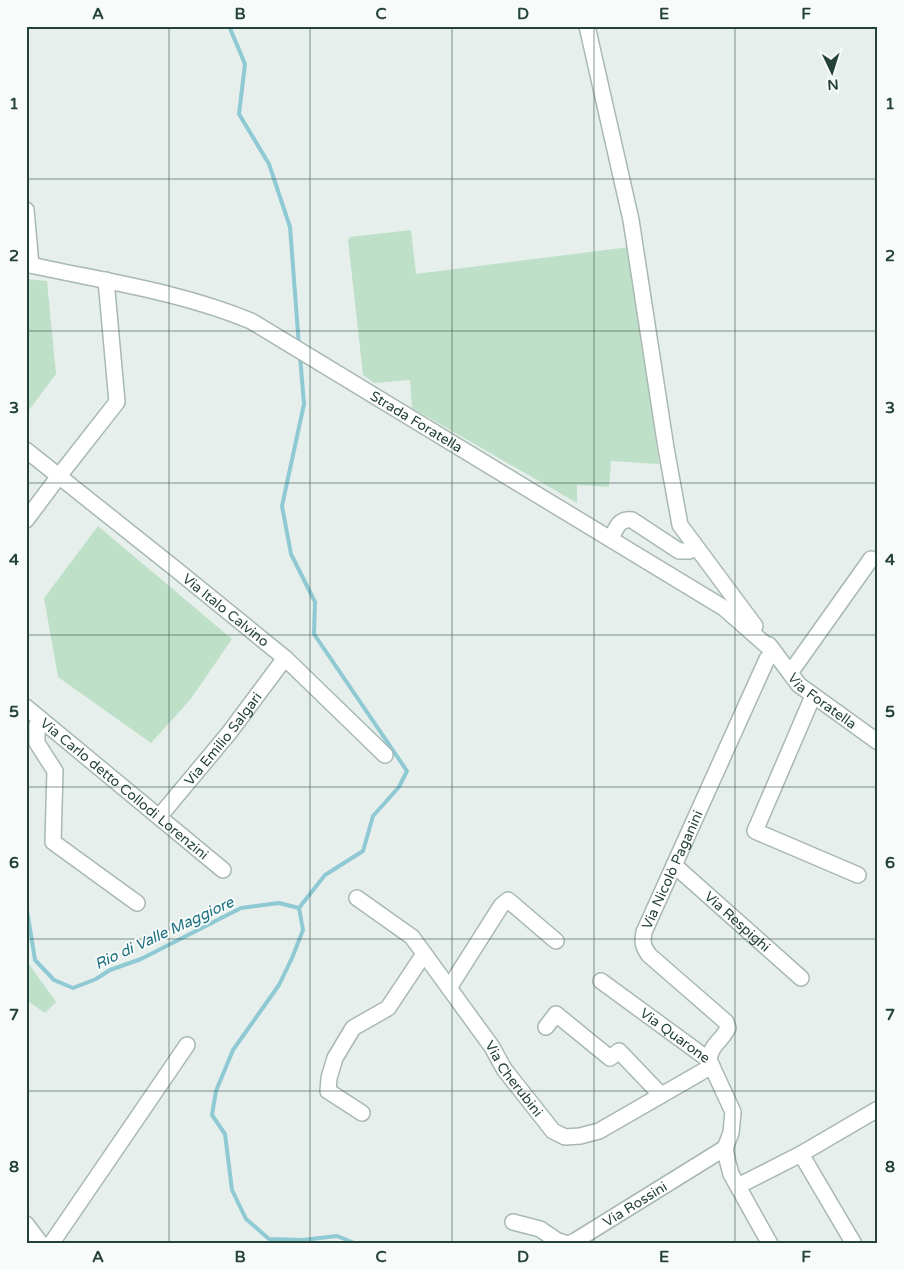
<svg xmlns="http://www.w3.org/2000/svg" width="904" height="1270" font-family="'Varela Round',sans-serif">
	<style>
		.green { fill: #bfe0c8 }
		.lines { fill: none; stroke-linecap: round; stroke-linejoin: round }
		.stream { stroke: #8ec9d4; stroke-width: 4 }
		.minor-casing { stroke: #a8b8b2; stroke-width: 18 }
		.minor { stroke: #fff; stroke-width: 15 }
		.grid { fill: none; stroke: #24423a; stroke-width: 1; stroke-opacity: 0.55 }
		.labels { text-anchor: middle; stroke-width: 4; stroke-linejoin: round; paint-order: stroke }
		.street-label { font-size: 14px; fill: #24423a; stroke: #f7fbf9 }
		.water-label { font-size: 15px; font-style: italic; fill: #1c6f80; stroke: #f7fbf9 }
		.neatline { fill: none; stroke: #24423a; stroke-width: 2 }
		.grid-label { font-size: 16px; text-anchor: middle; font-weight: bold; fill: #24423a }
	</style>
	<rect width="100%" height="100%" fill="#e6efeb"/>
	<path class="green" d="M411,230l5,44 213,-27 30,217 -48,-3 -2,26 -32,-2v18l-165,-95 -2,-28 -36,3 -11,-8 -15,-135 2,-3z
		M26,279l21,2 9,93 -30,40z
		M98,526l134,113 -42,61 -39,43 -93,-66 -14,-79z
		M26,960l30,42 -11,11 -19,-13z"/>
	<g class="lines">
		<path class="stream" d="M229,26l16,38 -6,50 30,50 21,63 9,119
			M26,904l9,56 19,20 19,8 23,-9 14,-9 31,-11 100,-51 38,-5 20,5 4,22 -11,28 -13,27 -46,65 -17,41 -4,24 13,19 7,56 14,29 23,20 34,1 34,-4 20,8
			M299,908l26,-33 38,-24 10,-35 26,-29 8,-16 -93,-137 1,-32 -24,-48 -9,-48 22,-102 -4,-48"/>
		<g class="minor-casing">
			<g id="minor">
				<path d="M587,26l44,194 35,228 14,77 75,101"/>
				<path d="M26,210l5,55"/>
				<path id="s1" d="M26,264c76,17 153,27 225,57l473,287 50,44"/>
				<path id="s2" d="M26,450l152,121 107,87 100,97"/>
				<path d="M26,520l33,-44 58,-74 -11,-122"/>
				<path d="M611,539c5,-11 8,-21 21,-19l47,31h10l7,-4"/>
				<path id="s3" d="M769,645l30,40 79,57"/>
				<path d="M790,673l81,-114"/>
				<path d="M813,696l-58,135 103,44"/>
				<path id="s4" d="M26,707l197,163"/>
				<path d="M40,719l-3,6v18l18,28 -2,71 84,61"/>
				<path id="s5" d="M159,817l70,-84 56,-75"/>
				<path id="s6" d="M674,865l127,113"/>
				<path id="s7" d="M357,898l55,39 80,110 12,22 49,62 12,6 15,-1 19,-5 113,-65"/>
				<path id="s8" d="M601,981l108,79 24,52 -2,21 -6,15 2,11 4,15 39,70"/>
				<path d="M449,988l52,-82 7,-6 48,41"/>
				<path d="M546,1027l10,-13 54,44 9,-7 42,44"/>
				<path id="s9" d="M709,1060c2,-16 12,-18 19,-32l-2,-6 -77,-67c-6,-8 -7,-13 -5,-23l123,-273 7,-7"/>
				<path d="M362,1113l-34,-22 1,-13 6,-20 18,-30 35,-20 36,-54"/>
				<path d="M801,1154l53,90"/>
				<path d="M738,1186l63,-32 77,-45"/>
				<path id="s10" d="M513,1222l27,7 16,11 12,4 7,-3 150,-93"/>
				<path d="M26,1224l15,20"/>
				<path d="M51,1244l136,-199"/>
			</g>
		</g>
		<use href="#minor" class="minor"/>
	</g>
	<path class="grid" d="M169,26v1218M310,26v1218M452,26v1218M594,26v1218M735,26v1218M26,179h852M26,331h852M26,483h852M26,635h852M26,787h852M26,939h852M26,1091h852"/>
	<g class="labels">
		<g class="street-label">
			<text dy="5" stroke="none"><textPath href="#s1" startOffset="426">Strada Foratella</textPath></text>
			<text dy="5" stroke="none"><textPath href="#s2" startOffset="256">Via Italo Calvino</textPath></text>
			<text dy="5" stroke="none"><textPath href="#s3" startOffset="78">Via Foratella</textPath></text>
			<text dy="5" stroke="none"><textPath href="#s5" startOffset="101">Via Emilio Salgari</textPath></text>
			<text dy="5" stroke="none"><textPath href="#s4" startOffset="128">Via Carlo detto Collodi Lorenzini</textPath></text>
			<text dy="5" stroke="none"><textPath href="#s9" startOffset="239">Via Nicolò Paganini</textPath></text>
			<text dy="5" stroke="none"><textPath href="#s6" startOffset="85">Via Respighi</textPath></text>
			<text dy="5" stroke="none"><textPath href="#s8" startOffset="92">Via Quarone</textPath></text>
			<text dy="5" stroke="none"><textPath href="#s7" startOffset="242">Via Cherubini</textPath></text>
			<text dy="5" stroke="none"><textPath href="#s10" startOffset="138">Via Rossini</textPath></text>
		</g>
		<g class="water-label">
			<text transform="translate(164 933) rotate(-25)" y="5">Rio di Valle Maggiore</text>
		</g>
	</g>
	<rect width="904" height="1270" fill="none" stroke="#f7fbf9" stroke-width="55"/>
	<g transform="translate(832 72) rotate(176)" stroke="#f7fbf9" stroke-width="4" paint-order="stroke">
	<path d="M0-4L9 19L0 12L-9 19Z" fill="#24423a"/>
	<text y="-8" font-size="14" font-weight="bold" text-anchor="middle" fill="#24423a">N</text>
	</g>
	<rect x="28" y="28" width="848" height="1214" class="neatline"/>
	<g class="grid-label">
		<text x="98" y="19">A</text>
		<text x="240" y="19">B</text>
		<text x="381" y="19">C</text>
		<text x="523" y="19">D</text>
		<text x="664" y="19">E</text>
		<text x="806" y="19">F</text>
		<text x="14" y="109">1</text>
		<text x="890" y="109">1</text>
		<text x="14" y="261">2</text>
		<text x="890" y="261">2</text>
		<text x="14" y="413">3</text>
		<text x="890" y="413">3</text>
		<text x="14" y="565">4</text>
		<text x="890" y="565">4</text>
		<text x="14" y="717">5</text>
		<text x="890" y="717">5</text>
		<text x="14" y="868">6</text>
		<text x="890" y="868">6</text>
		<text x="14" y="1020">7</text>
		<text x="890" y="1020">7</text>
		<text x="14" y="1172">8</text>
		<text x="890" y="1172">8</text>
		<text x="98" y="1262">A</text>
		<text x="240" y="1262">B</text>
		<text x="381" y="1262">C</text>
		<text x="523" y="1262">D</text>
		<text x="664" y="1262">E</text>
		<text x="806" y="1262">F</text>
	</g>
</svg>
